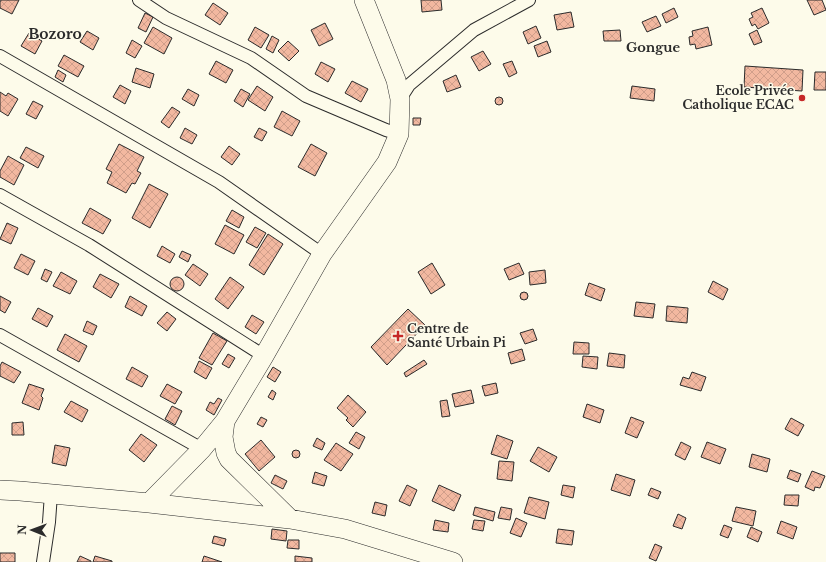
<svg xmlns="http://www.w3.org/2000/svg" width="826" height="562" font-family="'Libre Baskerville',serif">
	<style>
		.building { fill: url(#building-cross-hatch); stroke: #2b2b2b }
		.lines { fill: none; stroke-linecap: round; stroke-linejoin: round }
		.street-casing { stroke: #2b2b2b; stroke-width: 14 }
		.primary-casing { stroke: #2b2b2b; stroke-width: 20 }
		.street { stroke: #fdfbea; stroke-width: 12 }
		.primary { stroke: #fdfbea; stroke-width: 19 }
		.poi-dot { fill: #c62828; stroke: #fdfbea; stroke-width: 1.5 }
		.labels { text-anchor: middle; stroke-width: 3; stroke-linejoin: round; paint-order: stroke }
		.poi-label { font-size: 12px; font-weight: bold; fill: #2b2b2b; stroke: #fdfbea; text-anchor: end }
		.neighbourhood-label { font-size: 13px; font-weight: bold; fill: #2b2b2b; stroke: #fdfbea }
		.quarter-label { font-size: 14px; font-weight: bold; fill: #2b2b2b; stroke: #fdfbea }
	</style>
	<defs>
		<pattern id="building-cross-hatch" width="8" height="8" patternUnits="userSpaceOnUse"><rect width="8" height="8" fill="#f2b8a0"/><path d="M0 0l8 8M0 8l8-8" fill="none" stroke="#d09e8a"/></pattern>
	</defs>
	<rect width="100%" height="100%" fill="#fdfbea"/>
	<path class="building" d="M1,0h18l-7,14 -12,-6v-6z
		M421,0h20l1,10 -20,2z
		M807,0h15l4,10 -12,5z
		M213,3l15,10 -8,12 -15,-10z
		M674,8l4,9 -12,6 -4,-9z
		M762,8l7,15 -11,6 -3,-5 -3,2 -3,-7 4,-2 -2,-4z
		M571,12l3,15 -17,3 -3,-15z
		M145,13l8,4 -7,15 -8,-4z
		M656,16l5,10 -14,6 -5,-10z
		M325,23l8,16 -14,7 -8,-16z
		M536,26l5,12 -13,6 -5,-12z
		M153,27l19,11 -8,16 -20,-11z
		M255,27l14,8 -8,13 -13,-8z
		M708,27l4,18 -16,4 -1,-5 -5,1 -1,-8 4,-1 -1,-5z
		M620,30l1,11h-17l-1,-10z
		M757,30l5,12 -8,3 -5,-11z
		M87,31l12,7 -6,12 -13,-8z
		M29,33l13,8 -7,13 -14,-8z
		M272,36l7,4 -6,13 -7,-4z
		M132,40l10,6 -7,12 -9,-5z
		M288,41l11,10 -10,10 -11,-10z
		M547,41l4,11 -13,5 -4,-11z
		M483,51l8,13 -12,7 -8,-14z
		M64,55l20,11 -6,11 -20,-11z
		M216,61l17,9 -7,13 -17,-9z
		M512,61l5,12 -8,4 -6,-13z
		M321,62l14,7 -7,13 -13,-8z
		M745,66l58,4 -1,21 -58,-4z
		M136,68l18,6 -4,14 -18,-6z
		M58,70l8,5 -3,7 -8,-5z
		M815,72h11v18h-12z
		M456,75l5,12 -14,5 -4,-11z
		M352,81l16,8 -7,13 -16,-9z
		M120,85l11,6 -6,13 -12,-7z
		M257,86l16,11 -8,14 -17,-11z
		M632,86l23,3 -1,12 -24,-3z
		M188,89l11,6 -5,11 -12,-7z
		M241,89l9,5 -7,13 -9,-6z
		M0,92l6,4 2,-3 10,6 -10,17 -8,-5z
		M495 101a4 4 0 1 1 8 0a4 4 0 1 1-8 0Z
		M33,101l10,5 -7,13 -10,-5z
		M172,107l8,5 -11,16 -8,-6z
		M282,111l18,10 -8,15 -18,-9z
		M413,118h8l-1,7h-7z
		M185,128l12,7 -5,9 -12,-6z
		M259,128l8,4 -5,9 -8,-4z
		M119,144l25,13 -7,14 4,2 -6,11 -3,-1 -6,10 -19,-10 5,-11 -6,-3z
		M311,144l16,9 -12,23 -17,-9z
		M229,146l11,8 -8,11 -11,-8z
		M26,147l18,9 -6,12 -18,-10z
		M8,156l16,9 -10,20 -14,-8v-6z
		M149,184l19,10 -18,34 -18,-10z
		M90,208l21,12 -8,14 -21,-11z
		M232,210l12,7 -5,11 -13,-7z
		M7,223l11,5 -7,16 -11,-5z
		M225,225l19,10 -10,19 -19,-10z
		M255,227l11,6 -9,15 -11,-6z
		M268,234l15,10 -19,31 -15,-10z
		M162,246l13,8 -5,9 -13,-7z
		M182,251l9,4 -3,7 -9,-5z
		M21,254l14,7 -7,14 -14,-7z
		M432,263l13,22 -14,9 -13,-22z
		M519,263l5,11 -15,6 -5,-11z
		M193,264l15,10 -8,12 -15,-11z
		M45,269l7,3 -5,10 -6,-3z
		M545,270l1,13 -16,2 -1,-13z
		M61,272l16,9 -7,13 -17,-8z
		M100,274l19,10 -8,14 -18,-11z
		M230,277l14,10 -16,22 -13,-10z
		M170 284a7 7 0 1 1 14 0a7 7 0 1 1-14 0Z
		M713,281l15,8 -5,11 -15,-8z
		M589,283l16,6 -4,12 -16,-6z
		M520 296a4 4 0 1 1 8 0a4 4 0 1 1-8 0Z
		M0,296l11,6 -6,11 -5,-3z
		M130,296l17,10 -5,10 -17,-9z
		M636,302l19,2 -2,14 -19,-2z
		M667,306l21,2 -1,15 -21,-2z
		M38,308l15,8 -6,11 -15,-8z
		M408,309l17,16 -38,40 -16,-18z
		M167,312l9,7 -9,12 -10,-8z
		M252,315l12,7 -8,12 -11,-7z
		M87,321l10,5 -4,9 -10,-4z
		M533,329l4,11 -12,4 -5,-11z
		M213,333l14,8 -15,24 -13,-7z
		M65,334l22,12 -8,16 -22,-12z
		M574,342l15,1v11h-16z
		M522,349l3,11 -14,4 -3,-11z
		M609,353l16,2 -1,13 -17,-2z
		M228,354l7,4 -6,10 -7,-4z
		M583,356l15,1 -1,12 -15,-2z
		M424,360l3,4 -21,13 -2,-4z
		M199,361l13,7 -6,11 -12,-7z
		M2,362l19,10 -7,11 -14,-7v-10z
		M132,367l16,9 -6,11 -16,-8z
		M273,367l8,5 -6,10 -8,-5z
		M692,372l14,5 -5,14 -21,-6 3,-8 6,2z
		M496,383l2,10 -13,3 -3,-10z
		M29,384l15,5 -3,7 2,2 -4,12 -17,-7z
		M167,384l15,8 -7,12 -15,-8z
		M272,390l4,3 -3,7 -5,-3z
		M471,390l3,13 -19,4 -3,-13z
		M348,395l18,17 -13,15 -7,-7 2,-2 -11,-10z
		M218,398l4,2 -8,15 -8,-5 4,-8 4,2z
		M447,400l3,16 -8,1 -2,-16z
		M71,401l17,9 -6,12 -18,-10z
		M587,404l17,6 -4,13 -17,-6z
		M172,406l10,5 -7,14 -10,-6z
		M261,417l6,3 -4,7 -6,-3z
		M631,417l13,5 -7,16 -12,-5z
		M791,418l13,7 -6,11 -13,-7z
		M23,422l1,13h-12v-12z
		M356,432l9,5 -6,12 -10,-6z
		M141,434l16,11 -13,17 -15,-12z
		M497,435l16,6 -6,18 -16,-5z
		M317,438l8,5 -3,7 -9,-4z
		M261,440l14,17 -16,14 -14,-17z
		M681,442l10,5 -6,13 -10,-5z
		M707,442l19,7 -6,15 -19,-7z
		M336,443l17,11 -12,17 -17,-11z
		M55,445l15,3 -4,18 -14,-3z
		M538,447l19,10 -8,15 -19,-11z
		M292 454a4 4 0 1 1 8 0a4 4 0 1 1-8 0Z
		M752,454l18,5 -3,13 -18,-5z
		M499,461l15,1 -2,19 -15,-2z
		M790,470l11,4 -3,8 -11,-4z
		M812,471l13,5 -5,12 -5,-1 -1,4 -9,-4z
		M315,472l12,4 -3,10 -12,-3z
		M616,474l19,6 -5,16 -19,-6z
		M275,475l12,6 -4,8 -12,-6z
		M407,485l10,5 -7,16 -11,-5z
		M439,485l22,10 -7,16 -22,-10z
		M563,485l12,2 -2,11 -12,-3z
		M651,488l10,4 -3,7 -10,-4z
		M785,495h14l-1,11 -14,-1z
		M529,497l20,5 -4,17 -21,-6z
		M375,502l12,3 -2,11 -13,-3z
		M475,507l20,5 -2,9 -20,-6z
		M501,507l11,2 -2,11 -12,-2z
		M736,507l20,4 -3,15 -21,-5z
		M678,514l8,4 -4,11 -9,-3z
		M516,518l11,5 -6,14 -11,-4z
		M435,520l14,3 -1,9 -15,-2z
		M474,520l11,1 -2,10 -11,-2z
		M781,521l16,6 -4,12 -16,-6z
		M724,525l8,3 -4,10 -8,-3z
		M751,527l11,5 -4,10 -11,-5z
		M272,529l15,2 -1,10 -15,-2z
		M558,529l16,2 -2,14 -16,-2z
		M214,536l12,3 -2,7 -12,-3z
		M288,540h11v9l-12,-1z
		M655,544l7,3 -6,14 -7,-3z
		M0,553h15v9h-15z
		M80,556l11,5v1h-14z
		M95,556l17,5v1h-19z
		M204,556l18,6h-20z
		M295,556l17,2v4h-17z"/>
	<g class="lines">
		<g class="street-casing">
			<path id="street" d="M139,0l27,18 85,40 55,38 80,34 13,4
				M0,56l219,126 103,72
				M400,99l9,-14 65,-55 55,-30
				M0,195l89,50 175,111
				M0,335l202,114
				M43,562l6,-40 2,-28"/>
		</g>
		<g class="primary-casing">
			<path id="primary" d="M0,490l20,1 129,12 141,16 55,10 108,33
				M149,503l53,-54 23,-28
				M290,519l-61,-60 -3,-6 -3,-16 2,-16 39,-65 58,-102 65,-92 12,-28 1,-35 -4,-19 -32,-80"/>
		</g>
		<use href="#street" class="street"/>
		<use href="#primary" class="primary"/>
	</g>
	<g class="poi-dot">
		<circle cx="802" cy="98" r="4"/>
		<path d="M396 330h4v4h4v4h-4v4h-4v-4h-4v-4h4z"/>
	</g>
	<g class="labels">
		<g class="poi-label">
			<text x="794" y="95">Ecole Privée<tspan x="794" dy="14">Catholique ECAC</tspan></text>
			<text x="407" y="333" text-anchor="start">Centre de<tspan x="407" dy="14">Santé Urbain Pi</tspan></text>
		</g>
		<g class="neighbourhood-label">
			<text x="653" y="52">Gongue</text>
		</g>
		<g class="quarter-label">
			<text x="55" y="39">Bozoro</text>
		</g>
	</g>
	<g transform="translate(32 530) rotate(271)" stroke="#fdfbea" stroke-width="3" paint-order="stroke">
	<path d="M0-3L7 15L0 10L-7 15Z" fill="#2b2b2b"/>
	<text y="-6" font-size="11" font-weight="bold" text-anchor="middle" fill="#2b2b2b">N</text>
	</g>
</svg>
